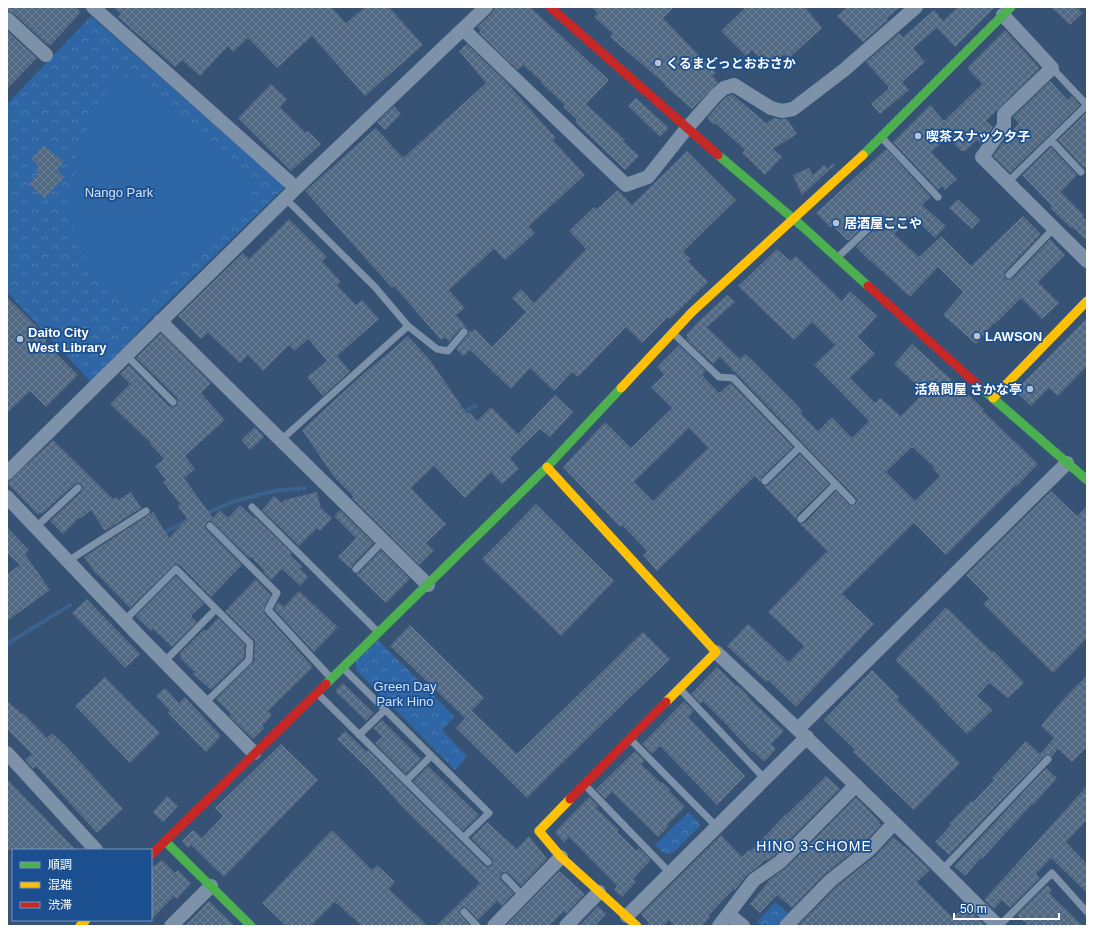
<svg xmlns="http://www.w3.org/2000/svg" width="1094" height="933" font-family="Arial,'Noto Sans JP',sans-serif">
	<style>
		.park { fill: url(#park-crowns) }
		.garden { fill: #2f66a5 }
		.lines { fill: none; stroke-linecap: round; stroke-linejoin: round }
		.stream { stroke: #3b618d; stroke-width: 4 }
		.building { fill: url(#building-cross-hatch); fill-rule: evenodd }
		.lane { stroke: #7d92a8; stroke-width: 7 }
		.street { stroke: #7d92a8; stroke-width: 14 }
		.fast { stroke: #4caf50; stroke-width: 9 }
		.slow { stroke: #ffc107; stroke-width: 9 }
		.jam { stroke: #c62828; stroke-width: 9 }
		.poi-dot { fill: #b9c2ce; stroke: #1b4f8f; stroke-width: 1.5 }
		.labels { text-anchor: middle; stroke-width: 3.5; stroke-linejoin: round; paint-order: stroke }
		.poi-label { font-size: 13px; font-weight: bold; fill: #fff; stroke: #1b4f8f; text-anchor: start }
		.park-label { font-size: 13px; fill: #cfe3fa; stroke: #1b4f8f }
		.neighbourhood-label { font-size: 14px; letter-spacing: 1px; fill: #fff; stroke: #1b4f8f }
	</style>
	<defs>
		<pattern id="park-crowns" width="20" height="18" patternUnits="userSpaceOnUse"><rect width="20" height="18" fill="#2f66a5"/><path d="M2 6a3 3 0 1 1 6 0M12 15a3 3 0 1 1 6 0" fill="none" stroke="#4e7db2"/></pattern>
		<pattern id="building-cross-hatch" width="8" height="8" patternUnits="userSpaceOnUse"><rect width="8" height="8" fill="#526984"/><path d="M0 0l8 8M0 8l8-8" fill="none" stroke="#6c8096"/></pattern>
	</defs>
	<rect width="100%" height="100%" fill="#365274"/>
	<path class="park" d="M91,16l194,171 -130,127 -64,68 -84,-90v-188z
		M378,640l77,77 -13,13 25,26 -12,14 -99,-100v-10z
		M689,812l12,13 -29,29h-7l-10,-9z
		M775,902l13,11 -12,13h-14l-5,-4z"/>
	<path class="garden" d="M120,74l16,6 113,101 3,22 -104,100 -12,6 -16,-9 -18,-19 -17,-22 -14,-34 -1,-34 6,-31 9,-25 15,-33z"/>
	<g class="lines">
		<path class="stream" d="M460,413l16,-7
			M204,514l31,-13 39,-10 31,-3
			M160,535l30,-16
			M7,644l63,-39"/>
	</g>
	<path class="building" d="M7,7h69l5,5 -30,33 -1,-1 -2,1 -35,-32 -6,-2z
		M113,7h218l15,16 19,-16h24l34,38 -58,51 -53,-60 -35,32 -29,-30 -15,14 -5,-6 -28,30 -18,-16 -7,7 -57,-50 3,-3z
		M496,7h34l79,73 -23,24 39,36 -2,1 16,15 -14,14 -50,-48 2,-2 -14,-13 2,-2 -24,-22 1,-1 -19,-17 -5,5 -39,-37 2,-2 -4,-4 15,-14z
		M591,7h83l-11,11 53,55 -4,3 6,6 -26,27 -28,-24 1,-1 -55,-47 3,-3 -19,-17 4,-4z
		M746,7h59l17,21 -34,31 -4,-5 -15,14 -17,-18 -6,6 -25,-25z
		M847,7h53l-13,11 1,2 -25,22 -26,-26z
		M958,7h37l-40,40 -18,-19 -24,20 12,14 -23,20 7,8 -29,24 -9,-10 18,-16 -23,-26 33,-29 4,4 31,-27 9,11z
		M1051,7h26l6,6 -13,12z
		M1005,30l35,38 -54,53 7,6 -12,17 -4,-4 -12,11h-4l-13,-14 -17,15 26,27 -12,11 -3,-4 -4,4 -45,-48 37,-37 14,16 38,-37 -15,-16z
		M7,31l30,27 -30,31z
		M467,44l40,39 49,55 -3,2 32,35 -56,51 6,7 -30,27 -11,-11 -45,41 16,18 -9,7 15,17 4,-3 17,18 34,-35 -14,-14 9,-9 13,14 52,-54 -17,-18 25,-24 3,2 21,-19 14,15 55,-54 49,49 -53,52 8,7 -3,2 20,21 -38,37 -2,-2 -26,26 -16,-16 -48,50 -6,-5 -18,19 -24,-23 -19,21 -41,-39 -7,6 -7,-7 13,-16v-3l-4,-3 -5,2 -11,13 -4,-5 -4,3 -47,-54 -2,2 -87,-97 71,-63 27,30 83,-75 -27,-32z
		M1050,81l18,19 4,-4 8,9 -70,68 -17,-17 16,-22 10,-11 -6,-6z
		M271,84l16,15 -7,8 26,26 2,-2 13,13 -30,27 -53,-53z
		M732,94l34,29 8,-5 6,1h7l10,15 -24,15 9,8 -17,18 -23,-22 3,-3 -30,-27 -1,2 -7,-7 15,-17 6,-5z
		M636,98l33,30 -9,9 -32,-31z
		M394,106l7,8 -16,16 -8,-8z
		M1087,112v54l-3,2 -26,-28z
		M44,145l20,17 -7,8 7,7 -19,21 -16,-14 9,-11 -3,-2 4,-5 -8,-7z
		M1051,147l26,28 -16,17 23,23 -2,2 5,4v20l-15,-14 -1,1 -21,-20 2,-2 -30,-31z
		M886,149l45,48 -9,8 24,21 -11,12 -23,-22 -18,18 25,23 22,-21 30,30 52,-50 18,18 -36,38 -1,5 4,3 5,-2 37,-39 15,16 -27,27 21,21 -17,16 -21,-21 -26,26 -1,-1 -18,21 -33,-29 20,-23 -25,-25 -28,30 -39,-36h-1l-14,-14 22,-21 1,-4 -2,-3 -4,-1 -2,1 -22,21h-2l-14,-14 -2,2 -15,-15z
		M833,163l2,2 -33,30 -9,-20 16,-7 4,7 11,-10 3,4z
		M958,199l22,21 -8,9 -23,-21z
		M289,219l38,38 -5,4 19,21 -4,3 19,20 6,-5 17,19 -42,37 13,15 -27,25 -16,-19 20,-16 -19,-22 -13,12 -6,-6 -26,26 -15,-16 -8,8 -32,-30 -7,6 -23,-23 65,-63 6,6z
		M777,249l13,12 6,-5 46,45 8,-10 27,25 -19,21 17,17 -25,24 25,25 5,-5 21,18 22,-23 -1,-1 1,-1 -29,-27 18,-20 72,65 -2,1 56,54 -21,22 -1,-1 -70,70 -32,-32 -72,71 32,30 -78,83 -28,-27 -2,2 -39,-36 21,-22 41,38 15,-16 -36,-34 59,-61 -27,-27 5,-1 31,-32 14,15 6,-2 1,-5 -137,-142 -7,7 -27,-25 2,-2 -2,-2 14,-15 27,-25 8,7 -28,25 33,32 5,-5 7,6 45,45 6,7 -2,2 17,17 14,-14 20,21 17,-17 -55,-56 21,-20 -23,-23 -18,18 -56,-54zM912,447l22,20 -1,2 7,7 -25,25 -29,-29z
		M7,297l41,41 -3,4 33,33 -32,32 -16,-16 -23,22z
		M1087,318v48l-29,30 -9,-8 -18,18 -16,-15z
		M161,333l50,50 -10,10 24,27 -40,36 10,13 -11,9 29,40 7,-8 8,8 12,-13 14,13 1,-1 37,36 -2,2 13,12 -3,2 8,8 -8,9 -18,-17 -11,11 -8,-8 1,-2 -13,-13 -2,1 -38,-37h-3l-3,3 1,5 36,36 -31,32 -31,-32 -5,-1 -45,44 -34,-35v1l-12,-17 69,-45 16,26 18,-19 -9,-13 2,-2 -17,-22 3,-2 -11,-14 9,-7 -14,-15 1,-1 -41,-39 20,-20 -10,-10 9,-9 40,41 5,1 3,-2 1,-4 -1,-3 -41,-40z
		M408,336l22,24 37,54 2,-2 8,9 14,-14 27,27 37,-39 18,17 -23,25 -10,-8 -30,29 9,11 -17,15 -11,-12 -26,26 -31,-32 -23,22 35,36 -20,19 8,7 -15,15 -67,-67 1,-2 -19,-19 -32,-47 62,-57 27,-22z
		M679,345l27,26 -4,4 17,18 12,-10 62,64 -31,30 -2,5 -5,-6 -98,95 -14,-16 4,-4 -25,-26 -2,2 -57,-60 42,-45 26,26 41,-40 -21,-21 13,-12 -7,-8zM689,428l19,20 -55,53 -19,-19z
		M255,427l9,10 -14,13 -9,-10z
		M53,440l60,59 3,-2 2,3 13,-8 10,16 -36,23 -14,-21 -11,9 -1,-1 -16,16 -13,-13 31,-29 2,-5 -2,-3 -4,-1 -2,1 -33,30 -2,-2 -2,3 -31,-32z
		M800,454l29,30 -32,31 -1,4 -32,-33 4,-1z
		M1051,491l26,25 10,-10v132l-34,35 -70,-69 6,-6 -23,-23z
		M317,492l4,16 11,10 -12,13 -3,-3 -18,18 -37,-36 12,-14 8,7 2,-3z
		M536,504l78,77 -53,55 -79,-77z
		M340,510l34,33 -22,23 -1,3 -13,-12 18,-19 -22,-22z
		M7,527l22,23 -4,4 25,36 -43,31v-47l13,-9 -13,-12z
		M381,550l29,29 -24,24 -30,-29 4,-2z
		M176,576l28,28 -13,12 6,6 -25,25 -19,-18 -2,2 -15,-15z
		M256,579l15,16 -7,13v5l49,54 -45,44 4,4 -10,11 2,2 -11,11 -24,-23 2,-2 -15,-15 38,-38 1,-20 -30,-30z
		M299,591l39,36 -24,25 -40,-43 4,-7 6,5z
		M87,599l53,55 -15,14 -53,-55z
		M946,607l46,45 2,-1 30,32 -16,15 -19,-15 -12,13 16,14 -26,24 -28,-28 1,-1 -45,-45z
		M218,618l27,27 -1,13 -33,32 -18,-16 2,-2 -15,-14 1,-2 -2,-2 25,-25 2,2z
		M410,625l74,73 -19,20 -75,-72z
		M643,632l27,27 -114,110 -29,29 -71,-70 16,-17 45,43z
		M717,667l19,19 1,-1 8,7 8,10 31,29 -13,13 5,5 -12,13 -11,-11 -1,1 -23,-24v-1l-26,-26 -2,3 -10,-10z
		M872,670l27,27 -2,3 63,63 -46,47 -61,-58 2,-2 -31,-30z
		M1087,675v72l-15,15 -14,-13 -6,7 -3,-2 -4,1 -96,100 -14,-13 16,-17 -2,-1 22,-23 2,1 21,-22 -2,-2 34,-37 14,13 14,-16 -13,-12 17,-21z
		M105,677l55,56 -30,30 -55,-57z
		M343,683l31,30 -8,8 -31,-30z
		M165,688l14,15 6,-6 36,39 -15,16 -38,-39 2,-2 -14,-15z
		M7,701l15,13 1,-1 24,25 5,-5 14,13 57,63 -26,24 -61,-67 -3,3 -8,-9 7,-6 -25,-25z
		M684,701l10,10 -6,6 57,59 -28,29 -57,-59 -8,8 -10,-10z
		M382,720l39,39 -15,15 -31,-31 7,-6 -9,-9z
		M345,731l22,21 1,-2 117,116 4,1 2,-1 2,-6 -22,-22 16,-16 30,27 12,-13 18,23 -26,27 -13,-13 -4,-1 -2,1 -2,3 1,4 13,13 -12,13 -5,-5 -19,19 -11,-12 -4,-1 -2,1 -2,5 11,13h-34l44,-43 -75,-73 -36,-40 -32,-31z
		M281,744l37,36 -94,97 -33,-32 -3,3 -6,-7 11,-11 9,8 21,-22 -8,-8z
		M635,751l10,10 -4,3 20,19 1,-1 8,8 -1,1 16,16 -18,18 1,2 -10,10 -46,-45 -7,7 -9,-10z
		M428,766l51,49 -16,16 -50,-50z
		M1046,768l11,10 -24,27 -1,-1 -50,55 -1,-1 -16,18 -11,-10z
		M826,776l14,13 -65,66 -8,6 -1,-2 -7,7 -12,9 -12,15 -1,-1 -26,27 2,1 -8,9h-27l-6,-6 -6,6h-15v-4l-7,-8 80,-79 21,22 7,-7 2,1 35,-37h1z
		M7,779l69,71h-69z
		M1087,786v34l-21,22 21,22v29l-36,-35 -15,16 4,4 -30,30 -8,-8 -8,9 -10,-9z
		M167,796l11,10 -15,16 -10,-10z
		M589,797l9,9 -2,2 23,22 -2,2 20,19 2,-3 12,12 -18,19 3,3 -14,15 -8,-7 3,-4 -48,-49 -5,6 -9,-11z
		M856,797l24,25 -1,1 2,2 -17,18 -40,32 -32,33 -15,-13 -17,18 -10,-9 20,-25 16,-11z
		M332,830l40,40 5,-5 18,17 -6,7 39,37h-66l-27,-24 -24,24h-25l-24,-23z
		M893,837l11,10 1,-1 25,24 -13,12 36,36 12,-13 21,21h-188l38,-39 39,-31z
		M162,860l13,13 3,-3 13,13 -14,16 -3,-3 -23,24v-54h3z
		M559,871l26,23 -19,20 -2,-3 -15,15h-43z
		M1047,885l5,5 -3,3 34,33h-54l-12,-11z
		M209,901l26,25h-50z
		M598,906l8,8 -11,12h-16z"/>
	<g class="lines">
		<path class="lane" d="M883,139l55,58
			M1051,140l30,32
			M1008,182l79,-77 -35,-37
			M838,257l36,-34
			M1009,275l45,-47
			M408,326l29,23 11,2 16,-19
			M674,334l45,43 14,1 119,123
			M126,355l47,47
			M281,440l127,-114 -33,-39 -90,-89
			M765,481l35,-34
			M252,507l125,124
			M801,519l35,-35
			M210,526l67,67 -9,17 62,67
			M36,527l42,-39
			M68,561l78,-50
			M356,569l27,-28
			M125,620l51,-51 74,74 -1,17 -44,43
			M165,661l51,-52
			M344,669l145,144 -25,24
			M680,689l85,90
			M318,694l170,168
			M359,735l26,-25
			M630,739l87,88
			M406,781l25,-25
			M585,785l85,88
			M942,870l106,-111
			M505,877l18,19
			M464,912l13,14
			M999,926l53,-53 35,39"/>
		<path class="street" d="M93,7l203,181
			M1003,15l49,53 -48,46v12l-22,31 105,104
			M7,19l39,36
			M463,29l163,156 22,-8 39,-49 29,-33 8,-7 10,-3 37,23 11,3 11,-2 51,-39 72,-63
			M160,321l268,264
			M7,473l289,-285 190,-181
			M7,497l134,141 113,115
			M716,652c96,90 190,181 282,274
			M798,729l269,-266
			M7,753l89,97
			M728,914l15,12
			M627,916l180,-179
			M171,926l40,-40
			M494,926l67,-69
			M566,926l33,-34
			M719,926l35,-46 26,-18 76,-77
			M786,926l44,-45 40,-32 24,-26"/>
		<path class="fast" d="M718,155l85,72 65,59
			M863,155l148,-148
			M980,387l107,93
			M326,684l221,-217 74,-79
			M166,842l85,84"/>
		<path class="slow" d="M621,388l71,-76 171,-157
			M993,398l94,-97
			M547,467l169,185 -50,50
			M570,799l-31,32 22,26 76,69
			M80,926l6,-6"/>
		<path class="jam" d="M550,7l168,148
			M868,286l112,101
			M570,799l96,-97
			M151,855l175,-171"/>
	</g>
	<g class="poi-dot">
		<circle cx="658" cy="63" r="4"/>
		<circle cx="918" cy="136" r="4"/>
		<circle cx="836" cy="223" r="4"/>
		<circle cx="977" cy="336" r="4"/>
		<circle cx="20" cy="339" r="4"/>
		<circle cx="1030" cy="389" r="4"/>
	</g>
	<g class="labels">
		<g class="poi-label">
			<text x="666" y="68">くるまどっとおおさか</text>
			<text x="926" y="141">喫茶スナック夕子</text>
			<text x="844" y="228">居酒屋ここや</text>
			<text x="28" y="337">Daito City<tspan x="28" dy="15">West Library</tspan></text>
			<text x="985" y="341">LAWSON</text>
			<text x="1022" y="394" text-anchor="end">活魚問屋 さかな亭</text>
		</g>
		<g class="park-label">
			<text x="119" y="197">Nango Park</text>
			<text x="405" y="691">Green Day<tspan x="405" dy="15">Park Hino</tspan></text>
		</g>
		<g class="neighbourhood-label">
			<text x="814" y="851">HINO 3-CHOME</text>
		</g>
	</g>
	<rect width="1094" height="933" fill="none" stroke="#ffffff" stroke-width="16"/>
	<rect x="12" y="849" width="140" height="72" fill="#1b4f8f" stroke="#7695bc"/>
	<rect x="20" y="862" width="20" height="6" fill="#4caf50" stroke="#7695bc"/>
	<text x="48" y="869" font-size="12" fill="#ffffff">順調</text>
	<rect x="20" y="882" width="20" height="6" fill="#ffc107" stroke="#7695bc"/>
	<text x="48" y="889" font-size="12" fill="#ffffff">混雑</text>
	<rect x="20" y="902" width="20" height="6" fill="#c62828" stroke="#7695bc"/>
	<text x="48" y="909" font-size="12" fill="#ffffff">渋滞</text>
	<path d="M954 913v6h105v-6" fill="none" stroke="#ffffff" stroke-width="2"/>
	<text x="960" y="913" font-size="12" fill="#ffffff" stroke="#1b4f8f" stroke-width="3" paint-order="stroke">50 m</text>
</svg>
